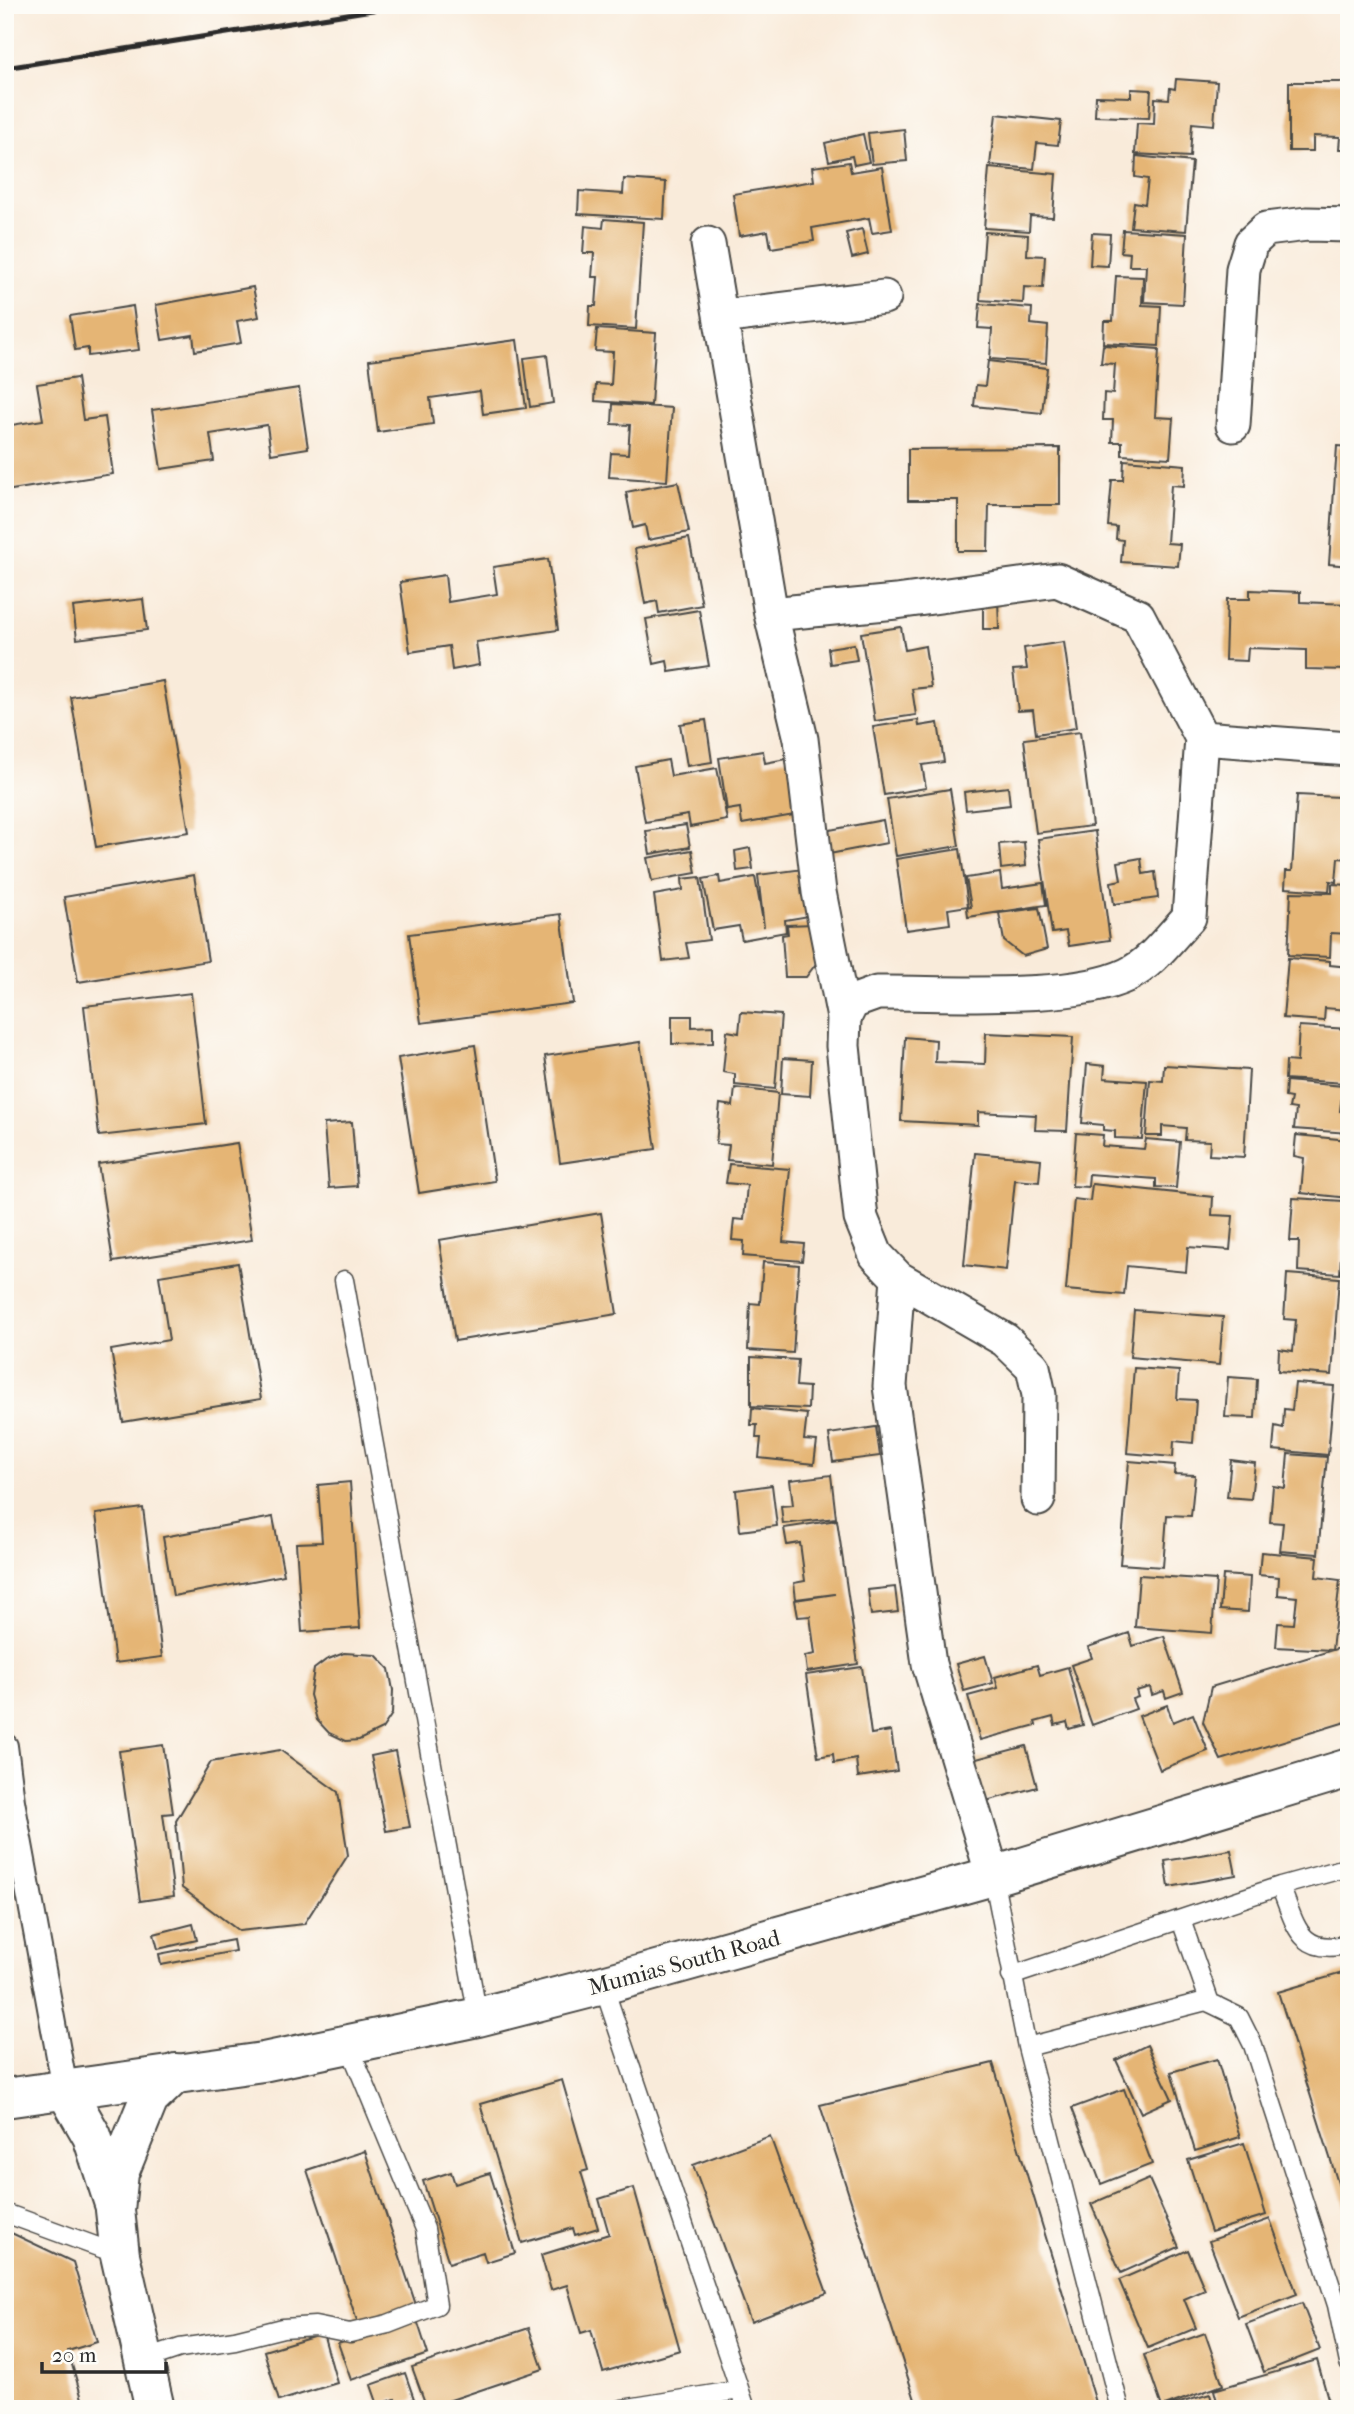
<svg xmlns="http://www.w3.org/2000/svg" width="1354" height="2414" font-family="'IM FELL French Canon',serif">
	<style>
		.building { fill: #e5b574 }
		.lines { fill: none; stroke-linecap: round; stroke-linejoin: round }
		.service-casing { stroke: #4a4845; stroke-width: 21 }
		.pedestrian-casing { stroke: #4a4845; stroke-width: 28 }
		.minor-casing { stroke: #4a4845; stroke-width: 37 }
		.tertiary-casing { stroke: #4a4845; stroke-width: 42 }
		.secondary-casing { stroke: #4a4845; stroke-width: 42 }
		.service { stroke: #fff; stroke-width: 18 }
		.pedestrian { stroke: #fff; stroke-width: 24 }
		.minor { stroke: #fff; stroke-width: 33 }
		.tertiary { stroke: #fff; stroke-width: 38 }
		.secondary { stroke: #fff; stroke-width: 38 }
		.rail { stroke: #2b2b2b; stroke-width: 5 }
		.labels { text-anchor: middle; stroke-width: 5; stroke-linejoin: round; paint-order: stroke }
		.street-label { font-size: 23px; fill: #2b2b2b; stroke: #fdfcf7 }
	</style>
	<rect width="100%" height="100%" fill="#fdfcf7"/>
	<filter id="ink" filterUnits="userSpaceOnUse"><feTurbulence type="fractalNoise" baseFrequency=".0143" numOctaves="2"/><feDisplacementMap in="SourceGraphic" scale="14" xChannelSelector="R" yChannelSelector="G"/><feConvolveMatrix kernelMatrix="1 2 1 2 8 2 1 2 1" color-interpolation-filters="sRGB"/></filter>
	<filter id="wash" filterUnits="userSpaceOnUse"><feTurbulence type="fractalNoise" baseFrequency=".00686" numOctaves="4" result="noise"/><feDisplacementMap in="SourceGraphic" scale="28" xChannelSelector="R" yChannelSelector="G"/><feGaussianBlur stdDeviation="1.57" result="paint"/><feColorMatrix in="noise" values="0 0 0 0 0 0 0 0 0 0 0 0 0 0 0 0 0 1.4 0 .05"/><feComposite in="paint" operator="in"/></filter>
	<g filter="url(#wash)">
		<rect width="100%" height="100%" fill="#f9ebda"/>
		<g id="blocks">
			<path class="building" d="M1176,79l41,3 -3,43 -22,-2 -2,34 -55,-3 2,-31 17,1 1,-26 14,1 1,-11 5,1z
				M1289,82h60v67h-10l1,-12 -27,-1v15h-24z
				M1131,89l20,1 -2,28 -54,-2 1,-20 35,1z
				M996,114l65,7 -3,24 -21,-2 -3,26 -44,-4z
				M904,129l3,32 -35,3 -4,-31z
				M863,134l6,28 -15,3 -2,-9 -23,5 -4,-18z
				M1136,156l56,6 -6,69 -55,-4 3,-25 11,2 3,-25 -13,-2z
				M849,162l2,10 31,-5 10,63 -20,3 -3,-15 -57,10 2,13 -43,7 -3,-17 -29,5 -6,-42 81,-13 -2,-14z
				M989,168l67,6 -3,43 -23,-1 -1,15 -45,-3z
				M624,179l42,3 -2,37 -86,-5 1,-23 44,3z
				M604,219l39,3 -7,107 -47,-3 1,-20h6l2,-29h-6l2,-24h-11l2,-27 18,2z
				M862,229l6,25 -16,4 -6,-25z
				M1123,230l64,4 -4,70 -39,-2 2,-36h-17l1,-13 -9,-1z
				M985,232l43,3 -1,20 18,1 -2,32 -19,-1 -1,16 -43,-3z
				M1092,233l18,1 -2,32 -18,-1z
				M1116,276l27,1 -1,28 19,1 -2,40 -56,-3 1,-22h9z
				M253,287l6,30 -22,4 4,22 -46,8 -2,-16 -31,5 -6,-35z
				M980,304l52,4 -1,16 17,2 -2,37 -56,-4 2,-30 -14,-1z
				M133,306l6,44 -51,6v-8l-13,2 -5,-34z
				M597,329l59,4 -5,72 -56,-4 1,-17 15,1 2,-33 -18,-1z
				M517,340l9,68 -43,6 -3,-23 -50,7 3,26 -55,8 -9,-72z
				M1103,345l56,4 -4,68 18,1 -3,40 -48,-3v-13h-10l1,-22h-10l1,-27 9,1 2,-30 -14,-1z
				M547,355l6,48 -23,4 -6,-49z
				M988,361l59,7 -5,45 -68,-7 2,-21 9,1z
				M77,378l6,42 22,-3 8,57 -108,17v-65l38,-6 -6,-36z
				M299,388l9,60 -37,6 -4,-29 -57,9 4,27 -53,8 -9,-59z
				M613,404l59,4 -5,73 -58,-4 2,-24 17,1 2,-29 -18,-1z
				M1337,446l12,1v119l-20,-2z
				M1060,448v57h-71l-1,46h-30v-51h-50v-51z
				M1124,460l61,5 -1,21 -13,-1 -4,58 13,1 -2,22 -57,-4 2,-22 -7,-1 1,-12 -9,-1 4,-46h11z
				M678,482l11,50 -41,8 -3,-15 -12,3 -7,-36z
				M689,538l13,67 -43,8 -2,-12 -12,3 -10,-55z
				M548,559l10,71 -82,12 3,23 -27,5 -3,-24 -39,6 -10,-70 45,-7 3,27 49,-8 -4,-27z
				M1250,590l50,2v10l49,2v66l-43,-1v-19l-58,-2 -1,13 -22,-1 2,-61h23z
				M143,599l4,31 -70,9 -4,-32z
				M998,599l1,30h-16v-29z
				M699,610l10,56 -40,6 -2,-11 -13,3 -8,-45z
				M901,627l4,23 20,-4 6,41 -19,2 4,26 -41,6 -14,-88z
				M1064,642l12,86 -40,6 -3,-24 -15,1 -5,-41 14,-1 -3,-21z
				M854,644l3,16 -27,4 -2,-16z
				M163,681l26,151 -93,15 -25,-150z
				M706,720l6,42 -25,4 -7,-42z
				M918,720l1,6 19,-3 6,39 -22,3 4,23 -42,7 -11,-68z
				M1080,732l12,94 -56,7 -12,-94z
				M763,751l2,12 26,-5 9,56 -58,10 -2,-16 -13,2 -8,-52z
				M668,760l3,16 46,-8 10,52 -37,7 -2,-12 -43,7 -10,-56z
				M1008,787l2,18 -44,5 -2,-18z
				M950,789l9,57 -63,10 -9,-57z
				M1297,795l43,2 -1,18 10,1v43l-11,-1 -2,24 -6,-1 -1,10 -44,-3 1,-17h6z
				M883,820l4,23 -63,12 -5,-23z
				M686,825l4,22 -40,7 -4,-23z
				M1095,831l15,109 -41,6 -3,-15 -14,2 -14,-94z
				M1024,842l2,24 -25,3 -2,-25z
				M750,848l3,21 -16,2 -2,-20z
				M960,849l8,57 -20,3 2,15 -44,6 -10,-71z
				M692,850l4,23 -44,8 -5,-23z
				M1141,858l2,16 12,-2 3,26 -44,6 -3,-22 10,-2 -3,-18z
				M803,869l6,47 -24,4 1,12 -44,8 -3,-14 -26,4 -10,-51 16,-3 1,7 35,-6 9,50 -6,-52z
				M1000,873l2,16 41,-6 3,22 -78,12 -1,-9 4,-1 -5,-29z
				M194,875l14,86 -130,21 -14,-85z
				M700,877l9,63 -23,3 3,15 -26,3 -9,-66 29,-5 -1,-11z
				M1332,884l17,1v49l-18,-1 -1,24 -42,-2 3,-63 41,1z
				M1039,908l8,41 -24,7 -19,-15 -5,-28z
				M561,914l12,89 -152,20 -12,-89z
				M814,924l4,37 -12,16h-21l-3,-42 6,-1 -1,-9z
				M1288,958l42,3v4l19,2 -1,43 -23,-2 -1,13 -41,-3z
				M191,993l15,131 -107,12 -15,-130z
				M741,1012l40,3 -6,74 -40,-4v-11l-12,-2 4,-41 12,2z
				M672,1016h20v11l21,-1v17l-41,1z
				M1299,1026l50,3 -4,54 -60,-4 1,-18 11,1z
				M986,1033l87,4 -6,94 -32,-1 1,-15 -58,-3v13l-77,-4 4,-84 31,3 -1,22 50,2z
				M640,1042l16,107 -96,14 -15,-107z
				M475,1045l20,136 -76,12 -21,-135z
				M783,1058l29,2 -2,36 -29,-2z
				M1087,1064l18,2 -1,12 43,3 -5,58 -27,-1v-7l-12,-1v-5l-21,-2z
				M1164,1065l85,5 -5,87 -35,-2 1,-14 -25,-1 1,-12 -24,-2v10h-16l4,-56 13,1z
				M1286,1081l57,5 -3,25 9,1v21l-55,-4 2,-20 -7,-1 2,-10 -6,-1z
				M735,1088l43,5 -6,71 -45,-4 2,-15 -13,-1 4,-40 13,2z
				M352,1122l5,64 -28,2 -5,-64z
				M1076,1133l27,2 -1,11 42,3 2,-10 34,3 -4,46 -20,-1v-8l-67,-5 -1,13 -16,-1z
				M1296,1135l53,5 -3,28h3v30l-48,-5 3,-35 -10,-2z
				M237,1143l15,97 -139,22 -15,-98z
				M975,1153l66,6 -2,23 -24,-2 -9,90 -42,-5z
				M729,1164l61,5 -7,73 21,2 -2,17 -59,-5 1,-15 -12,-1 2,-21 10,1 3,-35 -21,-2z
				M1092,1184l121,13 -1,18 21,1 -3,34 -42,-3 -2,25 -59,-6 -3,29 -58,-5 8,-91 16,2z
				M1293,1198l51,3 -4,73 -42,-3 1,-30h-9z
				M601,1213l16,101 -162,27 -16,-101z
				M763,1262l36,3 -6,88 -45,-3 2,-47 10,1z
				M238,1263l23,136 -138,23 -12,-72 58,-10 -10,-64z
				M1287,1274l52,4 -7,97 -54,-4 1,-22 14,2 3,-31 -12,-1z
				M1134,1310l89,7 -4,48 -89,-8z
				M751,1357l47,3 -2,26 13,1 -1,22 -57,-3z
				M1134,1368l45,3 -2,28 19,1 -3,43 -19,-2 -1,16 -46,-4z
				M1228,1377l29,2 -2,39 -30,-1z
				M1295,1383l39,3 -6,69 -55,-5 2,-24 8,2 1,-19 8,1z
				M752,1408l55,6 -3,26 13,1 -3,23 -55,-6 2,-20h-5l1,-13h-6z
				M876,1427l4,29 -47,6 -4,-28z
				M1288,1454l39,3 -9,97 -38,-3 3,-28 -13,-1 3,-36 12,2z
				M1231,1460l24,3 -4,36 -24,-2z
				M1129,1461l46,4 -1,9 21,1 -4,41 -24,-1 -4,52 -43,-3z
				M831,1475l5,43 -53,6 -2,-18 12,-1 -3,-25z
				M350,1482l10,146 -58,4 -6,-89 26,-1 -4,-57z
				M772,1485l5,41 -37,5 -4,-41z
				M143,1508l19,149 -47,6 -19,-149z
				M273,1517l11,58 -111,21 -10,-59z
				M837,1520l21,144 -51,8 -2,-16 10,-2 -5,-38 -12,1 -3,-17 40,-6 -39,5 -2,-16 11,-2 -5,-38 -13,2 -3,-17z
				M1261,1552l57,5 -2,20 24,3 -8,70 -56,-3 2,-24 16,1 3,-27 -19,-2 1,-18 -20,-2z
				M1139,1575l77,5 -4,53 -77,-6z
				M1223,1575l27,2 -2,35 -28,-2z
				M895,1587l3,25 -27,3 -3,-25z
				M1129,1633l4,13 31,-10 19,56 -17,6 -2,-7 -12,4 -2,-8 -14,4 2,6 -6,2 4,10 -44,16 -21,-60 21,-7 -4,-11z
				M1349,1645v76l-128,39 -18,-38 8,-35z
				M344,1653l32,2 13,14 4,21 -1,24 -10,15 -23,11 -13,1 -17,-8 -12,-13 -7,-25 4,-26 12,-9z
				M985,1656l8,27 -29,8 -8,-27z
				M1037,1665l3,10 28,-8 15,58 -14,4 -2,-7 -12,3 -2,-8 -18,5 1,3 -56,15 -12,-44 30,-8 -3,-11z
				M862,1667l9,67 20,-3 6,40 -39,6 -2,-18 -22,4 -1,-9 -15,3 -12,-82z
				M1167,1705l6,17 20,-8 15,37 -48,19 -21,-54z
				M163,1745l10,68 -10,1 11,82 -34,5 -21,-150z
				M1026,1746l11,41 -62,17 -10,-42z
				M280,1750l58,42 10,63 -44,69 -65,7 -57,-43 -6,-67 35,-59z
				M395,1751l15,76 -24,4 -15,-75z
				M1231,1850l5,25 -67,12 -4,-26z
				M193,1924l4,16 -39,9 -4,-15z
				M233,1940l2,11 -74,14 -2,-11z
				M1349,1971v244h-1l-70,-223z
				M1147,2045l25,54 -31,14 -25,-53z
				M1217,2059l23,78 -45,14 -24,-79z
				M993,2063l105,346h-180l-98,-304z
				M562,2080l26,90 -7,2 17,56 -23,7 -2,-7 -51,15 -42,-139z
				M1124,2089l28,75 -51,20 -29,-76z
				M770,2136l57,157 -76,29 -58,-157z
				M1244,2143l22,72 -55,17 -23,-72z
				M365,2151l53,160 -58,19 -53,-160z
				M451,2172l4,12 35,-11 25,80 -29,9 -3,-10 -34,11 -26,-82z
				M1149,2179l30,68 -58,26 -30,-69z
				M634,2188l46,162 -77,22 -12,-42 -10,3 -14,-48 -16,5 -10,-35 68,-21 -10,-35z
				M1270,2219l27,75 -59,23 -29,-76z
				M5,2230l68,32 24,80 -29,9 17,58h-80z
				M1188,2250l17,40 -21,9 12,29 -48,20 -29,-68z
				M1302,2303l18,47 -56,22 -18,-48z
				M416,2317l12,37 -77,26 -13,-37z
				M529,2328l14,41 -116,39 -15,-41z
				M323,2333l14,50 -58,18 -15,-50z
				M1205,2333l18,52 -61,22 -18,-52z
				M1317,2360l14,49h-112l-5,-19z
				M405,2373l9,26 -17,6 -2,-6 -17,6 -7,-20z
				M1210,2394l4,15h-51v-1z"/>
		</g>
	</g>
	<g filter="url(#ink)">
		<use href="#blocks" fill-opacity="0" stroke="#4a4845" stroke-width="2"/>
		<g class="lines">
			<g class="service-casing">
				<path id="service" d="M344,1280l134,737
					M993,1876l34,171 93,362
					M1280,1886c16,38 18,71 69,58
					M1181,1920l29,83 7,3
					M1011,1976l269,-90 69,-19
					M603,1985l143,424
					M1027,2047l179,-46 33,16 14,28 84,260 12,58
					M5,2213l115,42
					M144,2360l36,-12 55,-8 48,-12 32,-2 35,7 38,-9 49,-19 -12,-76 -76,-183
					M622,2409l117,-19"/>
			</g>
			<g class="pedestrian-casing">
				<path id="pedestrian" d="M5,1746l7,55 53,288"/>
			</g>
			<g class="minor-casing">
				<path id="minor" d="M708,244l63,370 30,125 18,153 25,126
					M721,317l163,-20
					M1233,425l10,-156 8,-26 15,-14 41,-5 42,1
					M771,614l125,-12 161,-22 81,36 64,122 -13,179c-18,19 -38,47 -62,58 -56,27 -186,17 -250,18l-25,9 -8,16 -1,28 18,172 15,37 22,23 107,62 28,27 6,28 -1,104
					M1202,738l147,11
					M898,1278l-8,108 39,278 64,212"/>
			</g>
			<g class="tertiary-casing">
				<path id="tertiary" d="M65,2089l27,47 22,68
					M155,2409l-35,-154 -5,-45 4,-37 30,-74 27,-26"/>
			</g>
			<g class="secondary-casing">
				<path id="secondary" d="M5,2098l258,-36 215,-45 125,-32 390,-109 356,-108"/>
			</g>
			<use href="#service" class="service"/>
			<use href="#pedestrian" class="pedestrian"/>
			<use href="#minor" class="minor"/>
			<use href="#tertiary" class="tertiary"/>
			<use href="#secondary" class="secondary"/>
			<path class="rail" d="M5,68l399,-63"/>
		</g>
	</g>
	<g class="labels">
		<g class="street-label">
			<text transform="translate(684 1962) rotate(-15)" y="8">Mumias South Road</text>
		</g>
	</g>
	<rect width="1354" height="2414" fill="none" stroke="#fdfcf7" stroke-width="28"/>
	<path d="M42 2362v10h124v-10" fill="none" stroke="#2b2b2b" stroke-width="3.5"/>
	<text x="52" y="2362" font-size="21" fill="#2b2b2b" stroke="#fdfcf7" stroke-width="5" paint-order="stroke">20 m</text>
</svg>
